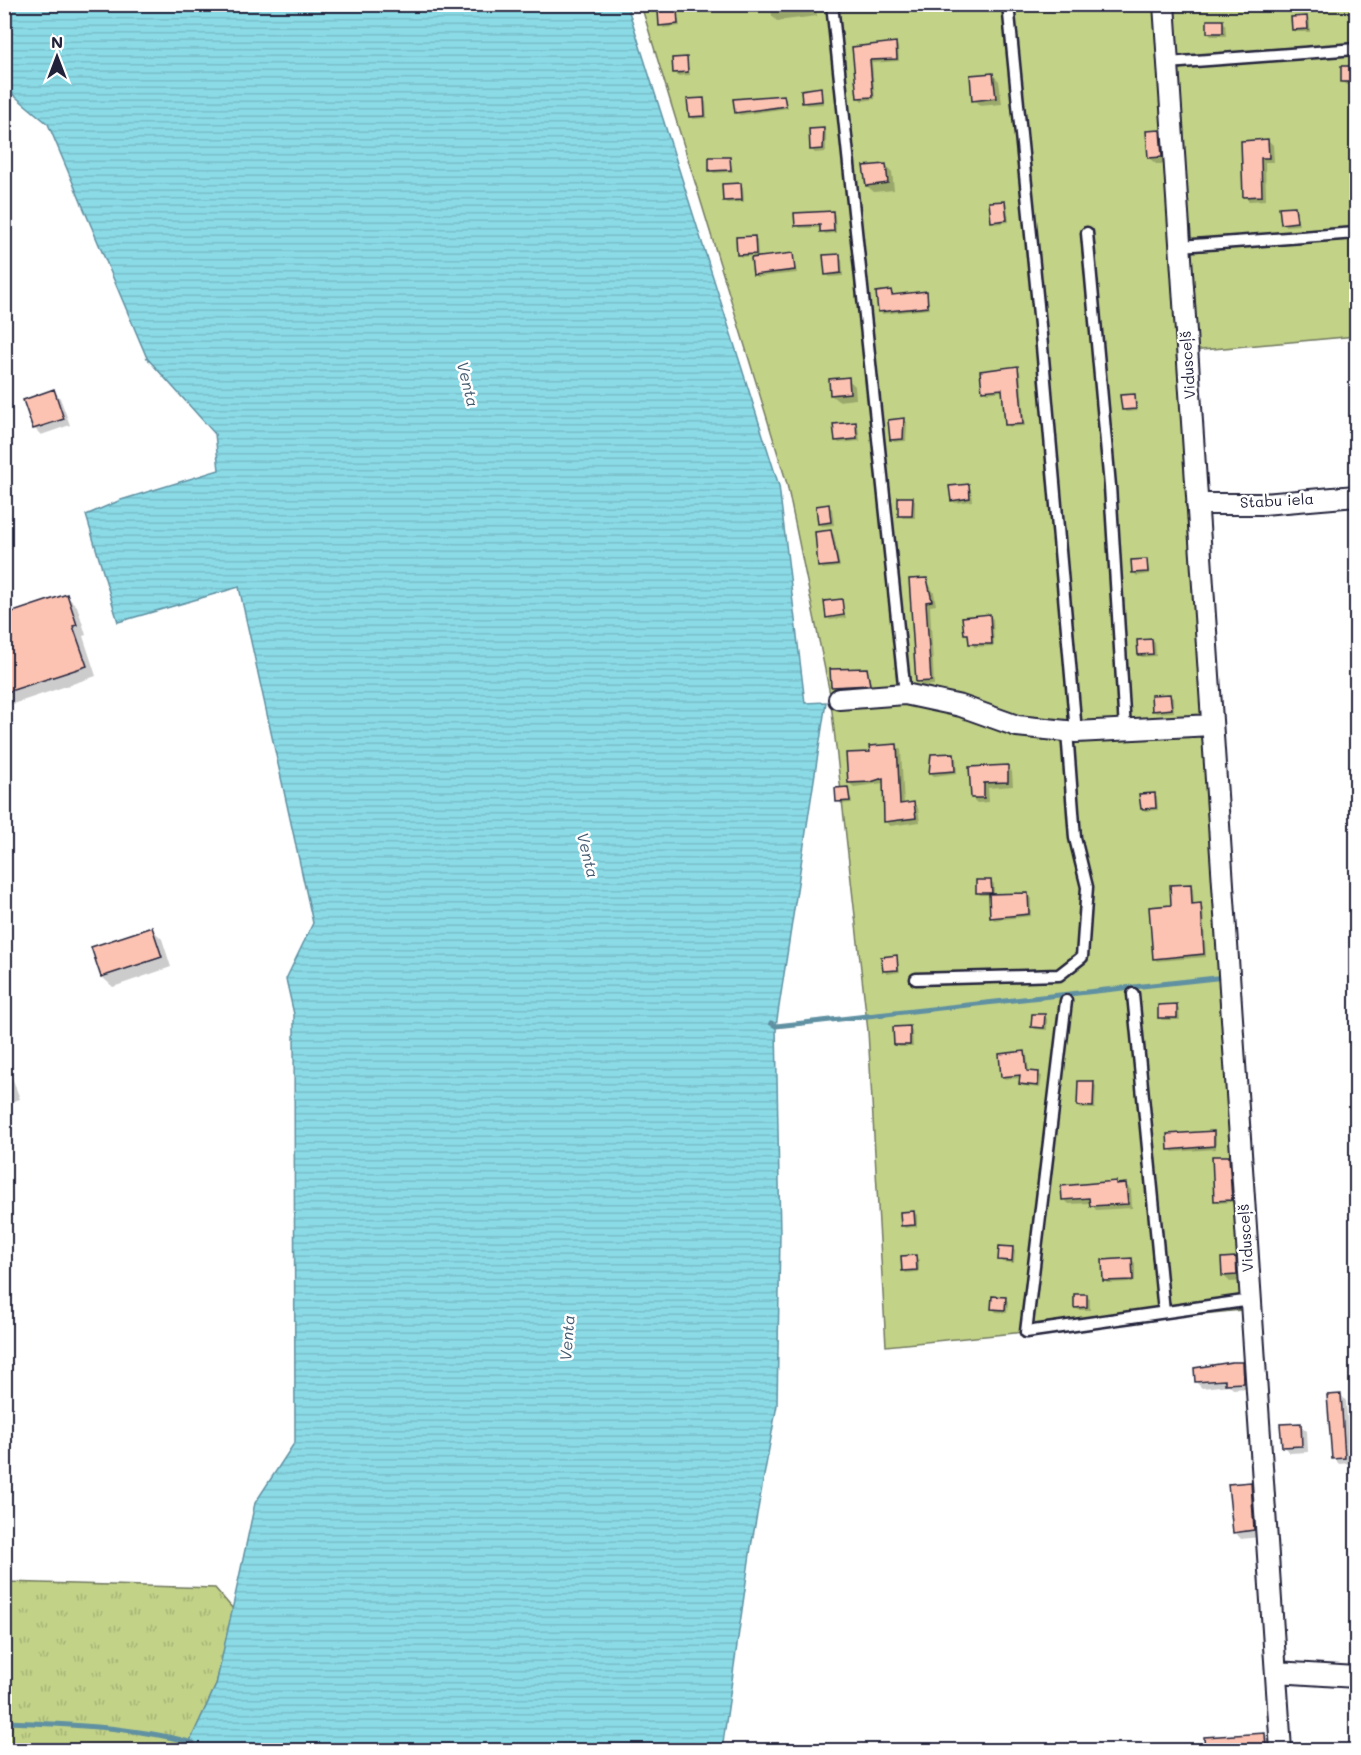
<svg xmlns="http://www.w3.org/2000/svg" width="1361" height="1755" font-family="Mali,sans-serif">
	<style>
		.grass { fill: url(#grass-tufts); stroke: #727a61; stroke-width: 1.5 }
		.garden { fill: #c2d287; stroke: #727a61; stroke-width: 1.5 }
		.water { fill: url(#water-rules); stroke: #6191a2; stroke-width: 1.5 }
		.shadow { fill: #0003 }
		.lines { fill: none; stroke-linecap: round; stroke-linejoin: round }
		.stream { stroke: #6191a2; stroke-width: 5 }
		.building { fill: #fcc3b2; stroke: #22223b; stroke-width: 1.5 }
		.lane-casing { stroke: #22223b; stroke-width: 15 }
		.street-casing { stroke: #22223b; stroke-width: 24 }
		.lane { stroke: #fff; stroke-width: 10 }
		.street { stroke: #fff; stroke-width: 20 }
		.labels { text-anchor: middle; stroke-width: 5; stroke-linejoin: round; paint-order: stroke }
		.street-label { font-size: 15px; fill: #22223b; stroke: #fff }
		.water-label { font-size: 16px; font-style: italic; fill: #425a6f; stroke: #fff }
	</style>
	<defs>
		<pattern id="grass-tufts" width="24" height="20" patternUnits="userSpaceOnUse" patternTransform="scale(1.5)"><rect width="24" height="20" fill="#c2d287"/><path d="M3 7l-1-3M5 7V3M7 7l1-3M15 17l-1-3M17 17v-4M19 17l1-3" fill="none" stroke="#a6b475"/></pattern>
		<pattern id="water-rules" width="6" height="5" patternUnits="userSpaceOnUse" patternTransform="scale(1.5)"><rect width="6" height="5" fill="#8bdbe7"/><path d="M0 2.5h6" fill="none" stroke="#78bcc7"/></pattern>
	</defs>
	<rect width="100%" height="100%" fill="#fff"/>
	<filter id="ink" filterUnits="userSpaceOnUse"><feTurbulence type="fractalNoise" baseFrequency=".0167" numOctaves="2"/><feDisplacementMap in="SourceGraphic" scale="12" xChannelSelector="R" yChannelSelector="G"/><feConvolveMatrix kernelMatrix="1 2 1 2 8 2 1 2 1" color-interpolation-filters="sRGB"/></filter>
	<g filter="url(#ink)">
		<path class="grass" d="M5,1582l210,6 18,21 -17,76 -30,65h-181z"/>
		<path class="garden" d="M641,5h715v331l-176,16 61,958 -355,36 -18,-315 -38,-337 -43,-210z"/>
		<path class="water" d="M4,5h623l152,481 26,217 21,-1 -50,324 4,209 -3,170 -26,142 -29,203h-536l30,-65 39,-182 40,-61 -1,-428 -8,-35 27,-56 -74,-336 -121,35 -32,-107 35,-15 98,-30 -4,-36 -68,-76 -99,-234 -43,-36z"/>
		<path class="shadow" d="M771,4h45l1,12 -40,5 -5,-5z
			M676,11l4,15 -16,2 -3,-3z
			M1307,18l3,3v11h-14l-3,-3z
			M1223,22l2,2 1,12h-15l-3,-3z
			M895,43l3,3 1,15 -27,2 3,36 -13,2 -3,-3 -5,-50z
			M686,58l4,17 -13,1 -2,-3z
			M1356,64v20l-10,1 -3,-3 4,-17z
			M993,75l6,6 3,23 -22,2 -6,-6z
			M820,89l4,15 -17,1 -3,-3z
			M784,96l4,12 -48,7 -3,-2z
			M703,99l3,3 1,16 -14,1 -3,-3z
			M824,129l2,3v20l-11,1 -3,-3z
			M1160,132l6,6 2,26h-12l-7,-6z
			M1268,140l5,5 1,17h-9l1,38 -17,1 -5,-5z
			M729,158l4,14 -19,1 -3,-3z
			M885,165l7,7 2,18 -20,2 -7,-6z
			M740,184l3,3 1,15 -17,1 -3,-2z
			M1004,202l3,3 2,17 -14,2 -3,-3z
			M1294,208l5,17 -14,1 -2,-3z
			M832,212l3,3 1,18 -11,1 -3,-6h-22l-3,-3z
			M754,238l3,2 1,18 34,-3 5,18 -40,4 -3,-3 -2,-18 -11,1 -2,-3z
			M839,256l3,3 1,17 -14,1 -3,-3z
			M891,292l2,3 33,-2 4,16 -48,5 -2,-3z
			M1017,368l3,3 5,55 -15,1 -3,-3 -4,-33 -16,2 -3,-3z
			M848,379l7,7 1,13 -18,2 -7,-6z
			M54,391l6,7 10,27 -29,10 -6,-6 -10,-28z
			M1134,395l4,16 -12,1 -3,-3z
			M904,420l3,2 -1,19 -12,1 -3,-3z
			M855,423l3,3 2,15 -21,2 -3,-3z
			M968,486l3,3 1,12 -17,2 -3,-3z
			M913,498l2,3v17h-12l-3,-2z
			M829,506l3,3 2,16 -12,1 -3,-3z
			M831,532l3,3 6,32 -17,2 -3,-3z
			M1147,561l3,13 -13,2 -3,-3z
			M926,579l8,14 2,12 -6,1 4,79 -12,1 -4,-5z
			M66,596l11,10 9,29 -3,1 13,40 -83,28 -9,-9v-79z
			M841,601l5,17 -16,2 -3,-3z
			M990,616l3,3 1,27 -20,1 -4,-11 -5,-2z
			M1152,640l3,3 1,13 -14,1 -3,-2z
			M867,669l5,18 -37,2 -3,-3z
			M1170,696l3,2 1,14 -18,1 -3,-3z
			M896,745l5,5 3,55 10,-1 4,4 2,14 -30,4 -5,-5 -1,-38 -30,4 -5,-4 22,-29z
			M953,754l3,3 1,16 -23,3 -3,-3z
			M1007,767l5,5 1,14 -25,2 1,14 -12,1 -5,-5 -1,-29z
			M848,788l4,15 -11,1 -3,-3z
			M1154,795l3,2 1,13 -13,1 -3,-3z
			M991,881l3,3v11l34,-1 3,3v19l-37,4 -2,-3 -2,-22h-10l-2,-2z
			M1191,885l2,3 1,17 9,3 3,49 -49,4 -3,-3 18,-51z
			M151,928l11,11 9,28 -58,20 -11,-10 -9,-29z
			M897,957l3,15 -13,2 -3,-3z
			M1176,1006l3,3 1,11h-18l-3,-3z
			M1045,1016l2,3v11l-12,-1 -3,-3z
			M909,1028l3,2 1,17h-14l-3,-3z
			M1024,1052l3,3 2,17 13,4 -2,12 -17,-2 -3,-3 1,-5 -16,1 -2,-2z
			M4,1055l16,44 -16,5z
			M1093,1083l3,3 -1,23h-14l-3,-3z
			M1213,1133l3,3v13l-43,3 -3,-3z
			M1229,1157l2,3 3,42 -15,1 -3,-3z
			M1126,1185l5,5 1,18 -36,2 -5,-7 -22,1 -5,-5z
			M914,1212l3,3v12l-12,1 -3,-3z
			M1012,1248l3,3 -1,12 -12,-1 -3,-3z
			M916,1257l3,3v12l-13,1 -3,-3z
			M1235,1258l7,7 1,16 -13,1 -7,-7z
			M1132,1260l3,3v19l-28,1 -3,-3z
			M1087,1296l3,3v11h-12l-3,-3z
			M1005,1298l3,3 -1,12 -11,-1 -3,-3z
			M1242,1364l6,5 1,19 -16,1 -4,-4 -27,3 -6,-6z
			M1341,1395l5,6 4,62 -11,1 -5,-6z
			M1300,1425l7,6 1,21 -18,1 -7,-7z
			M1250,1483l7,7 3,47 -19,2 -6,-7z
			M1267,1735l7,6 1,9h-69l-1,-11z"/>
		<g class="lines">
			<path class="stream" d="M771,1023l5,3 449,-49
				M4,1722c59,2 133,5 189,21"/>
		</g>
		<path class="building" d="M677,9l1,15 -19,2 -1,-15z
			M1307,16l1,13 -16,1 -1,-13z
			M1207,20h16v13h-16z
			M896,42l1,17 -27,1 3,37 -16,1 -5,-51z
			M687,57l1,15 -15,1 -1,-15z
			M1341,66h15v16h-15z
			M993,73l3,25 -24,3 -2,-26z
			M821,87l1,14 -20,2 -1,-13z
			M784,95l2,11 -51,7 -2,-14z
			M704,98l1,18 -16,1 -2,-18z
			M824,128l-1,21 -13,1 -1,-21z
			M1160,130l2,27 -14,1 -2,-27z
			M1268,139l1,19h-8l1,38 -19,1 -2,-56z
			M709,157h21l1,13 -22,1z
			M886,164l2,19 -22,3 -3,-20z
			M741,183l1,17 -19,1 -1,-17z
			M1005,201l2,19 -16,2 -2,-20z
			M1295,206l2,16 -16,2 -2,-17z
			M833,211l1,20 -14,1v-7l-25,1 -1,-13z
			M755,236l1,18 -19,1 -1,-18z
			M793,253l2,17 -42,5 -2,-17z
			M840,254l1,19 -16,2 -2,-20z
			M891,290l1,5 35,-4 1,16 -50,5 -2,-20z
			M1018,366l5,58 -18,1 -3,-36 -20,2 -2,-20z
			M849,377l1,16 -20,2 -1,-16z
			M54,389l10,30 -31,10 -10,-29z
			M1135,394l1,15 -14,1 -2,-15z
			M904,418l-1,21 -13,1 -2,-20z
			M856,422l1,17 -22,2 -2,-17z
			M969,484l1,14 -19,3 -2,-15z
			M898,497h15l-1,19h-14z
			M829,504l2,18 -13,2 -2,-18z
			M831,530l7,35 -20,2 -3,-35z
			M1147,559l1,13 -16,1 -1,-13z
			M927,578l5,23 -6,1 5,79 -15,1 -7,-103z
			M67,594l10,31 -4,1 14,40 -83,27v-78z
			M842,599l2,16 -18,3 -2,-17z
			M990,614l2,30h-23l-1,-10h-4l-2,-17z
			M1152,639l1,15 -15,1 -1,-15z
			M867,668l3,17 -39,2 -1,-18z
			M1170,694l2,15 -20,2 -1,-16z
			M897,744l3,60 14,-2 2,16 -32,4 -1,-44 -12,4 -23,1 -2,-30 24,-1 -1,-6z
			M954,753l1,18 -26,2 2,-19z
			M1008,765v17l-24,1v15h-13l-2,-31z
			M848,787l2,14 -14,1 -1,-14z
			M1155,793l1,15 -15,1 -2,-15z
			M976,880h15l1,13h-16z
			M1191,884l1,20 9,-1 3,51 -51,5 -4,-52 22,-2 -1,-20z
			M1028,893l1,21 -39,4 -1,-24z
			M152,927l10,30 -61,20 -10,-30z
			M897,955l1,15 -15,1 -2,-14z
			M1177,1004v14h-19v-13z
			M1032,1014h13l-1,14 -13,-1z
			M910,1026v19h-16l-1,-18z
			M1025,1051l2,20 12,1 -1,14 -19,-2 1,-9 -19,2 -2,-23z
			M1078,1081h16l-1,26 -16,-1z
			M1214,1131v15l-46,4 -1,-16z
			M1212,1156h17l3,44 -18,1z
			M1116,1181v3l10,-1 2,21 -38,2 -1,-8 -27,2 -1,-14z
			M914,1211l1,14 -14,1 -1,-14z
			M999,1246l14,1 -1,14 -14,-1z
			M916,1255l1,15 -15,1 -1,-15z
			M1236,1257l1,18 -15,1 -1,-18z
			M1132,1258l1,22 -30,1 -1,-21z
			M1074,1294h13v13l-13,1z
			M992,1296l14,1 -1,13 -14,-1z
			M1232,1362h11l1,21 -19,1v-4l-30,2 -1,-14z
			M1341,1394l4,64 -13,1 -5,-64z
			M1301,1423l1,23 -20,1 -2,-23z
			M1251,1482l3,48 -21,3 -5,-49z
			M1265,1733l1,17h-61l-1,-13z"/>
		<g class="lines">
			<g class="lane-casing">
				<path id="lane" d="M832,4l73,690
					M1008,4l33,331 35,397
					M1168,63l188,-14
					M1087,233l23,253 15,243
					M1180,246l176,-13
					M916,979l143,-4 23,-18 5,-70 -12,-49 -8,-107
					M1133,994l31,318
					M1066,1001l-40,331 225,-32"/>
			</g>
			<g class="street-casing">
				<path id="street" d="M1164,4l117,1746
					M1197,504h66l93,-8
					M839,699l66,-5 56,12 56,20 59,6 136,-7
					M1276,1672l80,5"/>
			</g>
			<use href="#lane" class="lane"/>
			<use href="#street" class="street"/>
		</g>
	</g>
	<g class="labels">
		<g class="street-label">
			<text transform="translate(1188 365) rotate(-94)" y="5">Vidusceļš</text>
			<text transform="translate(1277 501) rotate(-3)" y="5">Stabu iela</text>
			<text transform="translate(1246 1238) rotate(-94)" y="5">Vidusceļš</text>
		</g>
		<g class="water-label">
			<text transform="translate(468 384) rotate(76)" y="6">Venta</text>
			<text transform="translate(588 855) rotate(76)" y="6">Venta</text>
			<text transform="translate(567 1338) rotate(-86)" y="6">Venta</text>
		</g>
	</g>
	<rect width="1361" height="1755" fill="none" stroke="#fff" stroke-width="24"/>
	<rect x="12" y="12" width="1337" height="1731" fill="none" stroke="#22223b" stroke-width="2" filter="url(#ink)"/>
	<g transform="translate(57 57)" stroke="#ffffff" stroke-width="4.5" paint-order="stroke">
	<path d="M0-4.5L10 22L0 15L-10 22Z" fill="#22223b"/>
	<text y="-9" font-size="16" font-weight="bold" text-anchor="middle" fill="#22223b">N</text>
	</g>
</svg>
